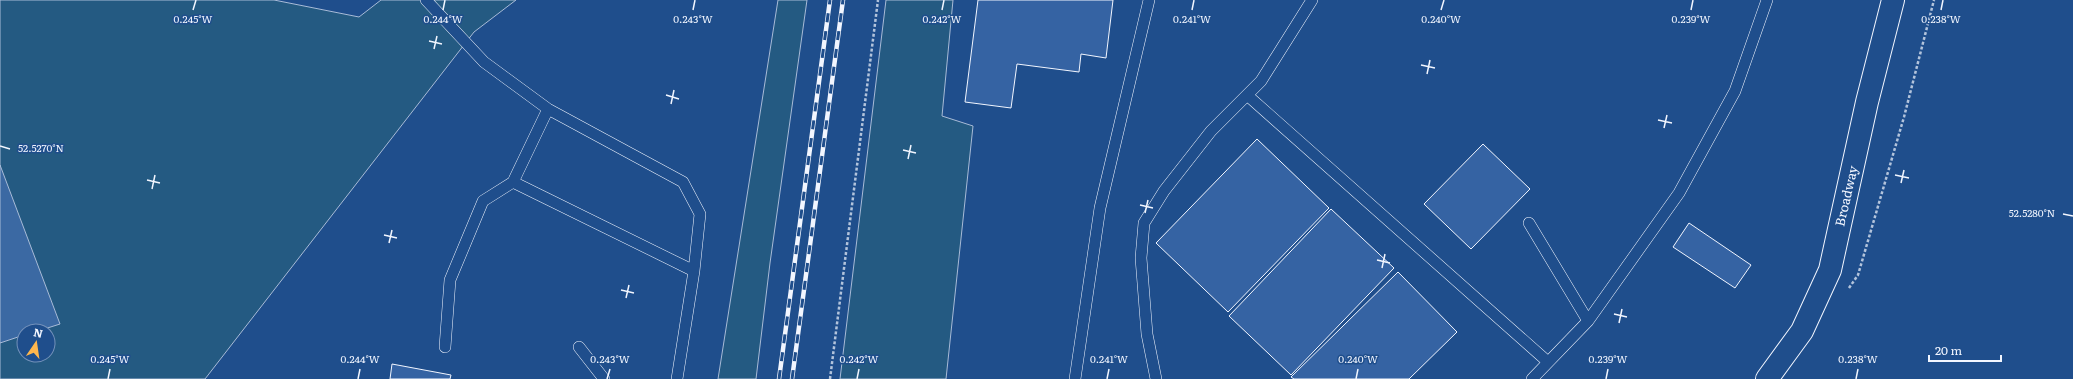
<svg xmlns="http://www.w3.org/2000/svg" width="2073" height="379" font-family="Literata,serif">
	<style>
		.green { fill: #245a82; stroke: #a8bbd7; fill-rule: evenodd }
		.water { fill: #3b69a3; stroke: #a8bbd7 }
		.building { fill: #3563a3; stroke: #f2f6ff }
		.lines { fill: none; stroke-linecap: round; stroke-linejoin: round }
		.lane-casing { stroke: #f2f6ff; stroke-width: 12 }
		.secondary-casing { stroke: #f2f6ff; stroke-width: 24 }
		.path { stroke: #b3c4dc; stroke-width: 2.5; stroke-dasharray: 3 2; stroke-linecap: butt }
		.lane { stroke: #1f4e8c; stroke-width: 11 }
		.secondary { stroke: #1f4e8c; stroke-width: 22 }
		.rail-casing { stroke: #f2f6ff; stroke-width: 4.5 }
		.rail { stroke: #1f4e8c; stroke-width: 3; stroke-dasharray: 9; stroke-linecap: butt }
		.ticks { fill: none; stroke: #f2f6ff; stroke-width: 1.5 }
		.labels { text-anchor: middle; stroke-width: 3; stroke-linejoin: round; paint-order: stroke }
		.street-label { font-size: 13px; fill: #f2f6ff; stroke: #1f4e8c }
		.ticks-label { font-size: 10px; text-anchor: middle; fill: #f2f6ff; stroke: #1f4e8c; stroke-width: 3; stroke-linejoin: round; paint-order: stroke }
	</style>
	<rect width="100%" height="100%" fill="#1f4e8c"/>
	<path class="green" d="M0,0h274l85,17 22,-17h135l-42,32 -269,347h-205zM24,331h24v24h-24z
		M778,0h29l-37,263 -14,116h-38z
		M886,0h67l-11,116 31,10 -27,253h-106z"/>
	<path class="water" d="M0,165l60,159 -22,7h-14v4l-24,8z"/>
	<path class="building" d="M978,0h135l-7,58 -25,-4 -2,18 -62,-8 -6,44 -46,-6z
		M1257,139l72,69 -101,104 -72,-69z
		M1483,144l47,45 -59,60 -47,-45z
		M1331,209l63,59 -103,107 -62,-59z
		M1689,223l62,42 -16,23 -62,-41z
		M1398,272l59,60 -48,47h-115l-3,-2z
		M392,364l59,11 -1,4h-60z"/>
	<g class="lines">
		<g class="lane-casing">
			<path id="lane" d="M426,0l58,62 64,47
				M1247,95l301,267
				M1529,223l59,98
				M445,347l5,-67 33,-79 30,-19
				M579,347l25,32
				M677,379l17,-108 6,-57 -17,-32 -135,-73 -35,73 181,89
				M1075,379l25,-171 49,-208
				M1156,379l-9,-45 -6,-76 3,-35 20,-32 47,-60 50,-50 51,-81
				M1532,379l56,-58 91,-128 56,-102 32,-91"/>
		</g>
		<g class="secondary-casing">
			<path id="secondary" d="M1767,379l35,-48 28,-61 37,-168 26,-102"/>
		</g>
		<path class="path" d="M1849,288l9,-13 46,-158 30,-117
			M830,379l48,-379"/>
		<use href="#lane" class="lane"/>
		<use href="#secondary" class="secondary"/>
		<g class="rail-casing">
			<path id="rail" d="M779,379l51,-379
				M792,379l51,-379"/>
		</g>
		<use href="#rail" class="rail"/>
	</g>
	<path class="ticks" d="M193,10l3,-10M443,10l2,-10M693,10l2,-10M942,10l2,-10M1192,10l2,-10M1441,10l3,-10M1691,10l2,-10M1941,10l2,-10M429,41l13,3M434,49l3,-13M1421,65l14,3M1427,74l3,-14M666,95l13,4M671,104l3,-14M1658,120l14,3M1664,128l3,-13M0,146l10,3M903,150l13,3M908,159l3,-14M1895,175l14,3M147,180l13,3M1901,183l3,-13M152,189l3,-14M1140,205l13,3M1145,213l3,-13M2063,214l10,2M384,235l13,3M389,243l3,-13M1377,260l13,3M1382,268l3,-14M621,290l13,3M626,298l3,-13M1614,314l13,3M1619,323l3,-14M108,379l2,-10M358,379l2,-10M607,379l3,-10M857,379l2,-10M1107,379l2,-10M1356,379l2,-10M1606,379l2,-10M1856,379l2,-10"/>
	<g class="labels">
		<g class="street-label">
			<text transform="translate(1846 196) rotate(-77)" y="5">Broadway</text>
		</g>
	</g>
	<g class="ticks-label">
		<text x="193" y="23">0.245°W</text>
		<text x="443" y="23">0.244°W</text>
		<text x="693" y="23">0.243°W</text>
		<text x="942" y="23">0.242°W</text>
		<text x="1941" y="23">0.238°W</text>
		<text x="1192" y="23">0.241°W</text>
		<text x="1441" y="23">0.240°W</text>
		<text x="1691" y="23">0.239°W</text>
		<text x="41" y="152">52.5270°N</text>
		<text x="2032" y="217">52.5280°N</text>
		<text x="110" y="363">0.245°W</text>
		<text x="360" y="363">0.244°W</text>
		<text x="610" y="363">0.243°W</text>
		<text x="859" y="363">0.242°W</text>
		<text x="1109" y="363">0.241°W</text>
		<text x="1358" y="363">0.240°W</text>
		<text x="1608" y="363">0.239°W</text>
		<text x="1858" y="363">0.238°W</text>
	</g>
	<g transform="translate(36 343) rotate(13)"><circle r="19" fill="#1f4e8c" stroke="#7391ba"/>
	<path d="M0-3L7 15L0 10L-7 15Z" fill="#ffb74d"/>
	<text y="-6" font-size="11" font-weight="bold" text-anchor="middle" fill="#f2f6ff">N</text>
	</g>
	<path d="M1929 355v6h72v-6" fill="none" stroke="#f2f6ff" stroke-width="2"/>
	<text x="1935" y="355" font-size="12" fill="#f2f6ff" stroke="#1f4e8c" stroke-width="3" paint-order="stroke">20 m</text>
</svg>
